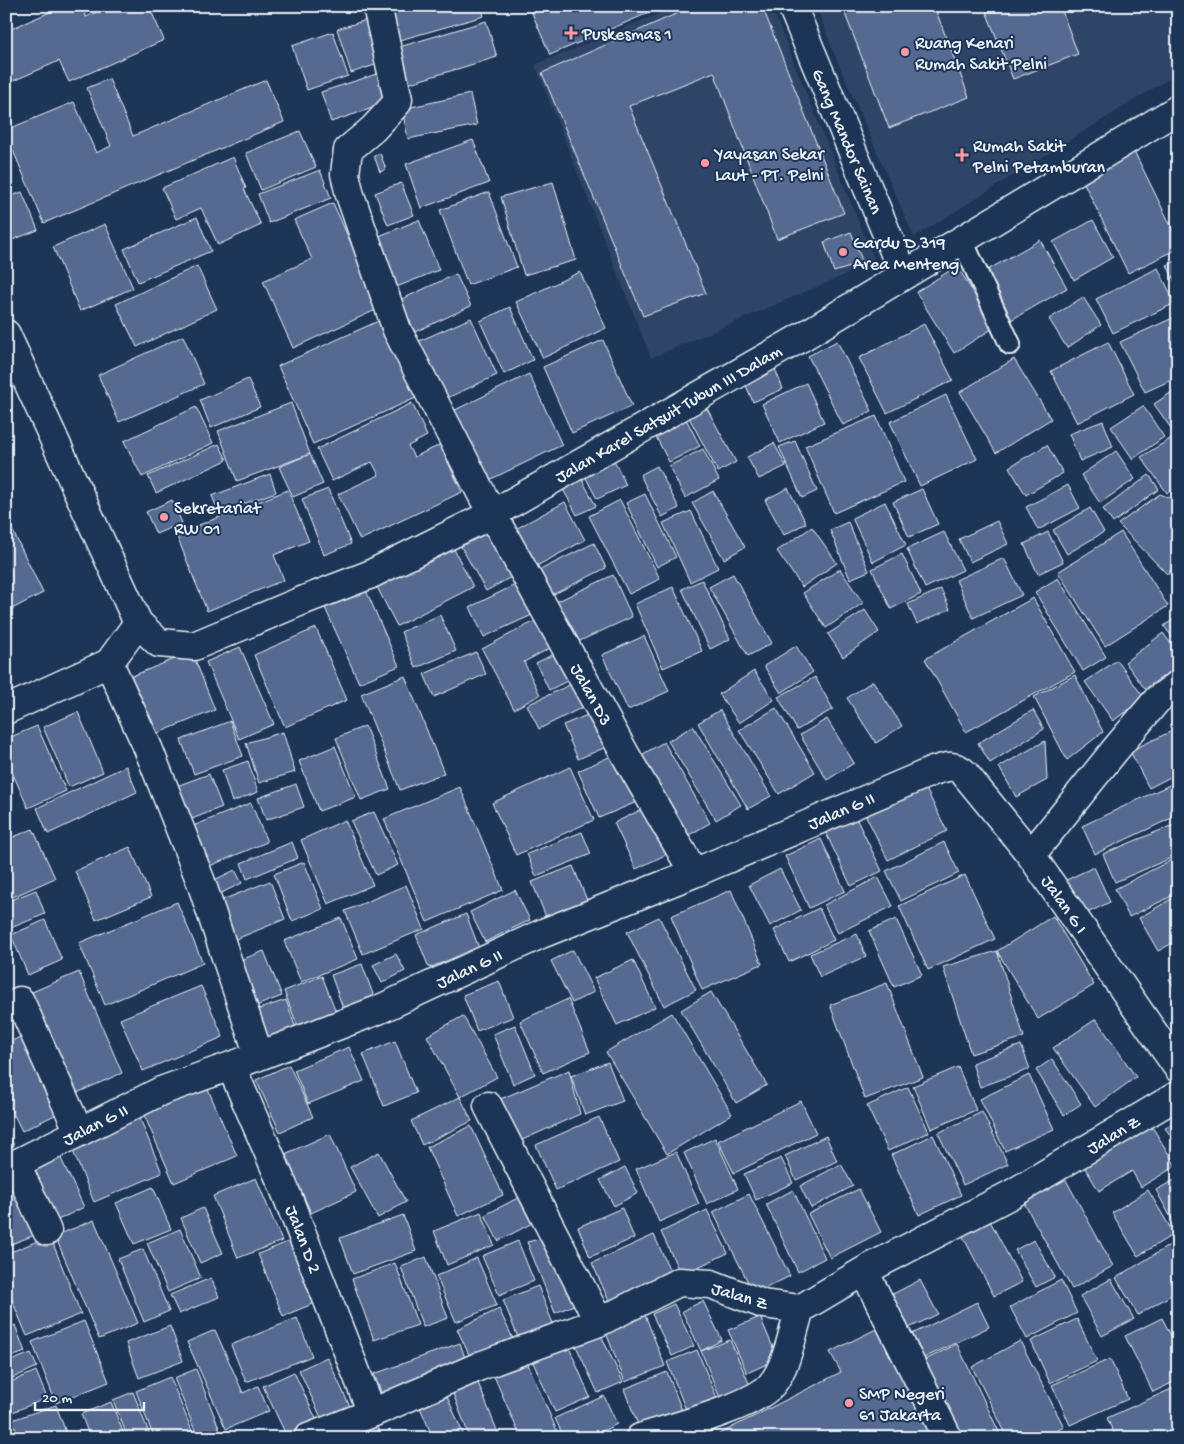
<svg xmlns="http://www.w3.org/2000/svg" width="1184" height="1444" font-family="'Gochi Hand',sans-serif">
	<style>
		.built { fill: #2e4568 }
		.building { fill: #576991; stroke: #e8f1f8 }
		.lines { fill: none; stroke-linecap: round; stroke-linejoin: round }
		.service-casing { stroke: #e8f1f8; stroke-width: 24 }
		.minor-casing { stroke: #e8f1f8; stroke-width: 31 }
		.tertiary-casing { stroke: #e8f1f8; stroke-width: 31 }
		.service { stroke: #1d3557; stroke-width: 20 }
		.minor { stroke: #1d3557; stroke-width: 28 }
		.tertiary { stroke: #1d3557; stroke-width: 28 }
		.poi-dot { fill: #ff9aa2; stroke: #1d3557; stroke-width: 2 }
		.labels { text-anchor: middle; stroke-width: 4; stroke-linejoin: round; paint-order: stroke }
		.poi-label { font-size: 18px; fill: #e8f1f8; stroke: #1d3557; text-anchor: start }
		.street-label { font-size: 18px; fill: #e8f1f8; stroke: #1d3557 }
	</style>
	<rect width="100%" height="100%" fill="#1d3557"/>
	<filter id="ink" filterUnits="userSpaceOnUse"><feTurbulence type="fractalNoise" baseFrequency=".02" numOctaves="2"/><feDisplacementMap in="SourceGraphic" scale="10" xChannelSelector="R" yChannelSelector="G"/><feConvolveMatrix kernelMatrix="1 2 1 2 8 2 1 2 1" color-interpolation-filters="sRGB"/></filter>
	<g filter="url(#ink)">
		<path class="built" d="M677,6h94l104,256 -224,96 -116,-293z
			M816,6h362v67l-264,164 -81,-186z"/>
		<path class="building" d="M55,6h31l-4,2 4,9 24,-11h39l15,34 -95,42 -10,-21 -53,23v-53l51,-22z
			M383,6h98l3,10 -91,26z
			M529,6h122l2,5 -103,44z
			M694,6h68l82,207 -67,26 -63,-167 -85,34 77,187 -63,23 -101,-243z
			M842,6h92l35,91 -80,31z
			M984,6h76l18,48 -65,25z
			M370,19l14,43 -33,11 -14,-44z
			M486,21l11,36 -90,27 -11,-36z
			M333,32l15,44 -41,14 -15,-44z
			M386,71l10,29 -65,22 -10,-30z
			M109,79l24,57 133,-56 18,42 -240,101 -38,-89v-4l68,-28 22,51 15,-7 -24,-58z
			M470,94l7,31 -69,14 -6,-30z
			M300,131l16,36 -55,23 -15,-37z
			M473,140l16,43 -68,25 -15,-44z
			M1134,151l44,89v9l-50,24 -47,-96z
			M380,153l6,16 -6,3 -6,-16z
			M233,157l13,31 -2,1 17,36 -43,20 -17,-37 -25,11 -14,-31z
			M320,170l11,28 -62,25 -11,-29z
			M553,182l23,78 -52,15 -23,-78z
			M401,183l13,32 -26,10 -13,-32z
			M22,192l16,38 -31,12 -1,-44z
			M489,192l28,75 -49,18 -28,-75z
			M333,203l47,105 -87,40 -30,-67 49,-22 -18,-39z
			M197,217l14,34 -73,31 -14,-33z
			M419,220l20,50 -45,18 -20,-50z
			M1093,220l20,37 -39,23 -21,-38z
			M105,224l28,64 -53,23 -27,-64z
			M851,232l12,31 -29,9 -10,-30z
			M1040,240l27,48 -56,32 -27,-48z
			M1178,260v28l-11,-23z
			M197,266l20,43 -80,38 -21,-43z
			M957,266l38,61 -41,26 -38,-61z
			M1158,268l17,35 -62,30 -17,-34z
			M580,272l26,56 -63,30 -27,-56z
			M456,274l15,32 -56,26 -15,-32z
			M1083,297l18,28 -34,23 -18,-29z
			M510,307l23,53 -29,14 -24,-53z
			M1177,316l1,61 -33,15 -25,-50z
			M471,318l26,57 -54,25 -26,-58z
			M383,319l35,78 -105,47 -35,-78z
			M924,324l29,56 -66,33 -28,-55z
			M183,336l21,48 -85,38 -21,-47z
			M603,340l29,66 -60,27 -29,-66z
			M837,341l35,70 -29,14 -35,-69z
			M1108,342l26,52 -57,29 -26,-52z
			M1014,359l37,60 -55,34 -36,-61z
			M775,369l8,20 -30,13 -8,-19z
			M529,374l33,71 -75,36 -34,-70z
			M248,379l12,28 -49,21 -11,-28z
			M806,383l18,39 -44,21 -18,-39z
			M1175,390l3,4v38l-3,2 -21,-30z
			M946,395l31,64 -57,27 -30,-64z
			M703,401l33,61 -18,10 -33,-62z
			M291,403l19,51 -73,27 -19,-50z
			M412,403l15,33 -19,10 6,11 26,-12 22,47 -102,48 -22,-46 41,-19 -7,-13 -40,19 -15,-32z
			M1143,406l21,31 -31,22 -22,-32z
			M196,407l17,36 -71,34 -18,-36z
			M684,415l16,31 -31,16 -16,-31z
			M876,416l28,66 -70,31 -29,-67z
			M1103,421l10,26 -33,14 -11,-27z
			M1178,434v53l-11,6 -26,-36z
			M795,441l22,50 -15,7 -23,-51z
			M774,443l12,23 -27,13 -12,-22z
			M219,444l8,16 -71,33 -8,-17z
			M1047,445l16,28 -37,22 -17,-28z
			M703,449l16,31 -34,18 -16,-32z
			M1116,451l19,28 -35,24 -19,-28z
			M310,454l13,30 -30,13 -14,-30z
			M614,460l12,25 -29,14 -13,-25z
			M657,466l22,42 -17,9 -22,-42z
			M270,474l6,18 -57,21 -7,-17z
			M579,474l17,32 -19,9 -17,-31z
			M1149,475l10,14 -46,34 -10,-14z
			M1068,485l12,23 -42,22 -12,-23z
			M788,488l18,35 -22,12 -19,-35z
			M328,489l23,55 -27,11 -22,-56z
			M922,489l16,35 -29,13 -16,-35z
			M288,490l21,51 -35,14 10,25 -77,31 -31,-77z
			M713,491l32,56 -21,12 -32,-56z
			M645,494l31,63 -19,10 -31,-64z
			M1160,494l18,7v57l-10,17 -50,-51z
			M172,500l10,23 -26,11 -10,-22z
			M620,500l40,79 -31,15 -40,-78z
			M565,502l20,38 -54,29 -21,-37z
			M885,502l21,43 -33,17 -21,-44z
			M1090,508l14,24 -37,22 -14,-24z
			M691,511l27,57 -28,14 -27,-59z
			M6,517l37,76 -37,19z
			M997,521l11,23 -38,18 -11,-23z
			M848,522l21,49 -19,8 -20,-49z
			M812,527l25,36 -35,24 -25,-36z
			M485,528l28,48 -27,15 -27,-48z
			M944,532l19,38 -38,18 -18,-39z
			M1048,532l15,30 -25,12 -14,-30z
			M1121,532l47,74 -63,40 -47,-74z
			M594,543l12,25 -58,29 -12,-25z
			M454,549l19,38 -76,39 -20,-39z
			M902,554l19,40 -30,15 -19,-40z
			M1004,558l18,37 -49,23 -17,-38z
			M840,569l23,34 -37,25 -23,-35z
			M733,574l39,69 -24,13 -39,-69z
			M613,575l19,42 -59,27 -19,-41z
			M1058,578l48,79 -23,14 -48,-79z
			M702,580l28,59 -20,10 -28,-60z
			M362,581l37,85 -40,17 -38,-84z
			M517,584l15,31 -48,22 -14,-30z
			M673,587l29,64 -39,17 -28,-64z
			M941,589l9,20 -33,15 -9,-20z
			M1033,598l42,74 -109,60 -41,-73z
			M865,610l14,22 -36,25 -15,-23z
			M440,615l16,36 -40,17 -15,-36z
			M1178,616v29l-14,-19z
			M537,620l15,27 -28,15 16,33 -26,14 -32,-60z
			M316,628l31,72 -62,27 -31,-72z
			M1163,633l15,20v13l-33,23 -20,-27z
			M644,636l25,55 -41,19 -26,-55z
			M796,646l17,26 -32,21 -17,-27z
			M240,647l34,77 -35,15 -33,-77z
			M562,650l13,27 -26,13 -13,-27z
			M192,652l23,58 -64,26 -24,-58z
			M476,652l10,22 -52,23 -10,-23z
			M1117,660l27,38 -31,23 -28,-39z
			M754,671l20,29 -35,23 -20,-29z
			M1075,675l28,57 -36,28 -33,-63z
			M405,676l39,97 -44,17 -39,-96z
			M815,677l18,32 -36,21 -19,-33z
			M578,681l11,23 -50,25 -12,-24z
			M873,681l29,45 -26,17 -29,-45z
			M776,708l39,64 -36,22 -40,-64z
			M720,710l51,86 -23,13 -50,-86z
			M1033,710l11,19 -54,34 -12,-20z
			M597,711l14,34 -33,14 -15,-34z
			M78,712l25,60 -34,15 -26,-60z
			M827,719l27,44 -27,17 -27,-45z
			M230,721l13,35 -49,18 -13,-34z
			M37,726l29,65 -38,17 -22,-50v-19z
			M365,726l25,63 -29,11 -25,-62z
			M693,726l48,79 -25,15 -48,-79z
			M1172,731l6,12v30l-29,15 -19,-37z
			M283,732l12,40 -36,11 -13,-40z
			M1045,741l2,39 -31,17 -17,-30z
			M664,742l46,81 -28,16 -46,-81z
			M335,746l21,51 -37,14 -20,-50z
			M618,753l21,48 -40,17 -21,-47z
			M248,761l10,31 -26,10 -10,-32z
			M126,766l11,26 -89,42 -11,-26z
			M570,767l24,53 -78,35 -24,-52z
			M209,774l13,33 -35,14 -13,-34z
			M1178,781v34l-83,39 -13,-28z
			M296,784l8,23 -38,13 -8,-22z
			M924,785l23,46 -59,29 -23,-46z
			M460,787l43,103 -76,32 -43,-103z
			M251,803l16,39 -67,28 -17,-40z
			M645,808l22,46 -31,15 -22,-46z
			M374,812l24,53 -22,10 -25,-54z
			M853,812l29,59 -31,15 -28,-59z
			M345,820l28,65 -45,19 -27,-64z
			M1173,825l5,11v19l-63,27 -12,-28z
			M33,829l22,49 -49,22v-60z
			M582,832l9,22 -55,22 -9,-22z
			M821,839l24,52 -36,17 -24,-52z
			M292,842l6,16 -51,21 -6,-16z
			M944,842l15,31 -58,28 -15,-30z
			M130,847l21,50 -55,23 -21,-49z
			M1177,857l1,36 -49,24 -14,-28z
			M304,862l19,47 -31,12 -18,-47z
			M573,866l16,39 -41,17 -16,-40z
			M1094,867l16,35 -31,15 -17,-35z
			M780,869l21,41 -31,16 -21,-41z
			M235,870l7,13 -31,15 -7,-13z
			M965,875l30,64 -67,31 -29,-64z
			M878,877l15,29 -55,27 -14,-28z
			M270,881l15,38 -56,23 -17,-38z
			M406,885l18,44 -61,25 -18,-43z
			M36,890l9,24 -39,16v-28z
			M515,890l15,30 -45,22 -15,-30z
			M731,890l31,74 -60,26 -31,-74z
			M1178,895v45l-20,11 -19,-33z
			M177,902l26,61 -98,42 -26,-62z
			M819,908l15,32 -45,22 -15,-32z
			M466,914l13,34 -50,20 -13,-33z
			M1053,916l41,69 -56,34 -41,-68z
			M659,917l37,73 -32,16 -37,-74z
			M341,918l17,41 -57,23 -17,-41z
			M896,919l26,56 -28,12 -25,-56z
			M45,920l17,40 -34,15 -17,-40z
			M857,934l9,22 -46,21 -10,-23z
			M573,950l21,42 -22,11 -21,-42z
			M264,951l18,45 -34,13 -18,-45z
			M997,951l27,86 -53,17 -28,-87z
			M396,954l9,17 -23,12 -9,-18z
			M633,960l22,47 -38,18 -23,-47z
			M362,964l16,44 -31,11 -16,-44z
			M79,972l43,101 -52,23 -45,-101z
			M1178,974v20l-9,-15z
			M322,976l18,46 -38,15 -18,-46z
			M499,981l14,36 -36,14 -14,-36z
			M887,983l36,94 -58,22 -35,-94z
			M201,986l22,51 -80,34 -23,-52z
			M711,992l56,93 -31,18 -55,-93z
			M568,999l22,53 -47,21 -23,-52z
			M286,1000l13,37 -34,11 -12,-37z
			M672,1013l60,101 -65,40 -61,-102z
			M463,1016l34,61 -37,20 -33,-61z
			M1096,1019l40,58 -41,30 -42,-59z
			M515,1025l20,49 -22,10 -20,-50z
			M24,1035l37,77 -39,19 -16,-32v-55z
			M395,1041l21,52 -32,13 -21,-52z
			M1021,1045l9,24 -50,18 -8,-24z
			M349,1047l15,34 -56,23 -14,-34z
			M1052,1059l29,45 -17,11 -28,-45z
			M608,1062l15,39 -38,14 -14,-39z
			M289,1065l24,52 -33,15 -24,-52z
			M958,1067l18,43 -45,19 -18,-43z
			M569,1070l11,44 -71,32 -18,-43z
			M1029,1075l25,54 -49,22 -25,-52z
			M204,1080l33,76 -63,27 -33,-75z
			M908,1087l21,45 -41,19 -21,-45z
			M460,1097l12,24 -50,24 -11,-24z
			M801,1101l15,32 -82,40 -16,-32z
			M137,1111l25,62 -68,29 -26,-63z
			M982,1112l26,52 -45,21 -25,-52z
			M599,1117l20,45 -63,28 -20,-45z
			M1178,1119v27l-13,-18z
			M1148,1120l28,46 -35,21 -9,-16 -33,20 -18,-30z
			M471,1126l32,69 -45,21 -31,-69z
			M6,1127l8,19 -8,3z
			M330,1134l26,58 -45,21 -26,-59z
			M933,1135l28,60 -42,20 -28,-60z
			M826,1136l11,25 -41,19 -11,-24z
			M715,1138l23,51 -31,15 -23,-51z
			M57,1150l27,57 -36,18 -28,-57z
			M379,1152l27,50 -28,16 -28,-51z
			M676,1152l23,52 -40,18 -23,-53z
			M781,1158l12,25 -37,17 -12,-26z
			M841,1164l12,22 -42,22 -11,-22z
			M625,1167l13,26 -24,13 -14,-26z
			M1061,1171l52,95 -41,23 -53,-95z
			M16,1176l24,57 -34,13v-66z
			M256,1178l26,63 -44,17 -25,-62z
			M1178,1178v48l-2,1 -20,-37z
			M153,1187l18,42 -37,15 -18,-41z
			M859,1189l22,43 -51,26 -22,-44z
			M793,1190l32,68 -27,14 -32,-68z
			M1148,1190l26,44 -36,22 -26,-43z
			M531,1191l13,26 -46,24 -13,-26z
			M749,1194l41,82 -36,18 -41,-82z
			M203,1208l20,45 -23,10 -19,-45z
			M622,1208l12,30 -44,19 -12,-30z
			M707,1210l21,43 -47,22 -20,-43z
			M481,1212l13,33 -47,20 -13,-34z
			M403,1215l13,36 -63,23 -13,-36z
			M988,1217l34,65 -28,14 -34,-65z
			M94,1220l44,103 -39,16 -44,-103z
			M180,1229l21,49 -33,14 -21,-49z
			M654,1235l17,38 -62,28 -17,-38z
			M50,1236l31,78 -54,22 -21,-50v-32z
			M300,1237l25,62 -42,17 -25,-62z
			M548,1237l35,64 -28,12 -28,-71z
			M1034,1240l21,37 -19,10 -21,-37z
			M518,1241l16,40 -35,14 -17,-39z
			M1170,1245l8,14v32l-40,24 -22,-37z
			M143,1249l26,62 -25,11 -26,-63z
			M426,1257l22,61 -25,9 -22,-60z
			M477,1258l20,47 -41,17 -20,-46z
			M395,1263l23,62 -44,15 -22,-61z
			M211,1278l8,19 -40,17 -9,-19z
			M1111,1279l23,40 -32,17 -22,-40z
			M920,1280l18,34 -31,15 -18,-33z
			M1061,1280l16,33 -50,26 -17,-32z
			M538,1286l16,40 -35,14 -16,-40z
			M703,1301l19,39 -21,11 -19,-40z
			M977,1302l12,25 -65,31 -12,-24z
			M674,1304l20,42 -22,10 -20,-42z
			M499,1309l16,34 -42,20 -16,-34z
			M645,1315l20,51 -40,16 -20,-52z
			M760,1317l18,42 -31,14 -19,-43z
			M297,1318l15,38 -66,26 -15,-37z
			M1162,1318l16,31v31l-25,12 -28,-56z
			M1077,1319l20,42 -47,22 -19,-42z
			M84,1321l25,61 -53,21 -24,-61z
			M886,1324l57,114h-70l-4,-7 -13,7h-145l130,-66 -11,-20z
			M15,1325l10,27 -19,7v-31z
			M170,1326l13,35 -44,17 -13,-35z
			M215,1330l28,63 15,-7 11,25 -43,18 -39,-87z
			M600,1333l23,49 -25,11 -23,-49z
			M730,1340l22,50 -30,13 -21,-52z
			M1020,1341l44,86 -22,11h-34l-36,-71z
			M460,1343l8,24 -85,30 -9,-23z
			M957,1344l45,94h-42l-37,-77z
			M568,1345l22,52 -35,15 -23,-52z
			M697,1350l20,48 -31,12 -19,-48z
			M31,1353l6,14 -31,14v-18z
			M327,1357l25,54 -28,13 -25,-54z
			M1110,1359l18,40 -58,26 -18,-40z
			M527,1362l33,76h-39l-27,-62z
			M196,1369l27,69h-25l-24,-60z
			M36,1371l11,27 -39,16 -2,-4v-26z
			M294,1372l24,51 -31,14 -24,-51z
			M667,1372l16,41 -43,17 -16,-41z
			M170,1377l25,61h-41l-18,-47z
			M477,1380l23,58h-30l-18,-47z
			M1178,1386v42l-22,10h-40l-9,-20z
			M133,1392l18,46h-23l-15,-38z
			M446,1394l19,44h-32l-14,-33z
			M604,1396l13,28 -29,14h-24l-9,-20z
			M111,1402l13,32 -9,4h-25l-9,-24z
			M56,1405l12,33h-49l-7,-18z
			M373,1418l9,20h-55z"/>
		<g class="lines">
			<g class="service-casing">
				<path id="service" d="M962,240l48,104"/>
			</g>
			<g class="minor-casing">
				<path id="minor" d="M377,6l21,93 -1,4 -24,26 -25,21 -3,24 5,21 47,135 95,184 138,249 64,110
					M792,6l112,269
					M109,663l39,85 53,134 58,174
					M6,710l103,-47 29,-40
					M1031,855l84,-105 42,-50 21,-15
					M20,1001l59,131
					M231,1066l53,122 88,225
					M488,1106l111,216
					M16,1164l31,67
					M6,1169l155,-78 98,-35 119,-46 163,-76 153,-61 239,-102c13,-4 22,-8 32,3l66,81 147,213
					M864,1271l84,167
					M308,1438l64,-25 108,-47 119,-44 80,-40 32,2 52,20 37,5 64,-38 146,-76 168,-100
					M640,1438c30,-10 114,-31 132,-54 16,-20 20,-51 28,-75"/>
			</g>
			<g class="tertiary-casing">
				<path id="tertiary" d="M6,334l132,289 21,20 35,3 105,-44 70,-27 123,-61 310,-177 376,-228"/>
			</g>
			<use href="#service" class="service"/>
			<use href="#minor" class="minor"/>
			<use href="#tertiary" class="tertiary"/>
		</g>
	</g>
	<g class="poi-dot">
		<path d="M568.5 25.5h5v5h5v5h-5v5h-5v-5h-5v-5h5z"/>
		<circle cx="905" cy="52" r="5"/>
		<path d="M959.5 147.5h5v5h5v5h-5v5h-5v-5h-5v-5h5z"/>
		<circle cx="705" cy="163" r="5"/>
		<circle cx="843" cy="252" r="5"/>
		<circle cx="164" cy="517" r="5"/>
		<circle cx="849" cy="1403" r="5"/>
	</g>
	<g class="labels">
		<g class="poi-label">
			<text x="582" y="39">Puskesmas 1</text>
			<text x="915" y="48">Ruang Kenari<tspan x="915" dy="21">Rumah Sakit Pelni</tspan></text>
			<text x="973" y="151">Rumah Sakit<tspan x="973" dy="21">Pelni Petamburan</tspan></text>
			<text x="715" y="159">Yayasan Sekar<tspan x="715" dy="21">Laut - PT. Pelni</tspan></text>
			<text x="853" y="248">Gardu D 319<tspan x="853" dy="21">Area Menteng</tspan></text>
			<text x="174" y="513">Sekretariat<tspan x="174" dy="21">RW 01</tspan></text>
			<text x="859" y="1399">SMP Negeri<tspan x="859" dy="21">61 Jakarta</tspan></text>
		</g>
		<g class="street-label">
			<text transform="translate(848 141) rotate(67)" y="6">Gang Mandor Sainan</text>
			<text transform="translate(668 413) rotate(-30)" y="6">Jalan Karel Satsuit Tubun III Dalam</text>
			<text transform="translate(592 694) rotate(61)" y="6">Jalan D3</text>
			<text transform="translate(841 810) rotate(-23)" y="6">Jalan G II</text>
			<text transform="translate(1065 904) rotate(55)" y="6">Jalan G I</text>
			<text transform="translate(469 968) rotate(-25)" y="6">Jalan G II</text>
			<text transform="translate(95 1124) rotate(-27)" y="6">Jalan G II</text>
			<text transform="translate(1113 1134) rotate(-31)" y="6">Jalan Z</text>
			<text transform="translate(304 1239) rotate(69)" y="6">Jalan D 2</text>
			<text transform="translate(740 1295) rotate(17)" y="6">Jalan Z</text>
		</g>
	</g>
	<rect width="1184" height="1444" fill="none" stroke="#1d3557" stroke-width="25"/>
	<rect x="12" y="12" width="1159" height="1419" fill="none" stroke="#e8f1f8" stroke-width="2" filter="url(#ink)"/>
	<path d="M35 1402v8h109v-8" fill="none" stroke="#e8f1f8" stroke-width="2.5"/>
	<text x="42" y="1402" font-size="15" fill="#e8f1f8" stroke="#1d3557" stroke-width="4" paint-order="stroke">20 m</text>
</svg>
